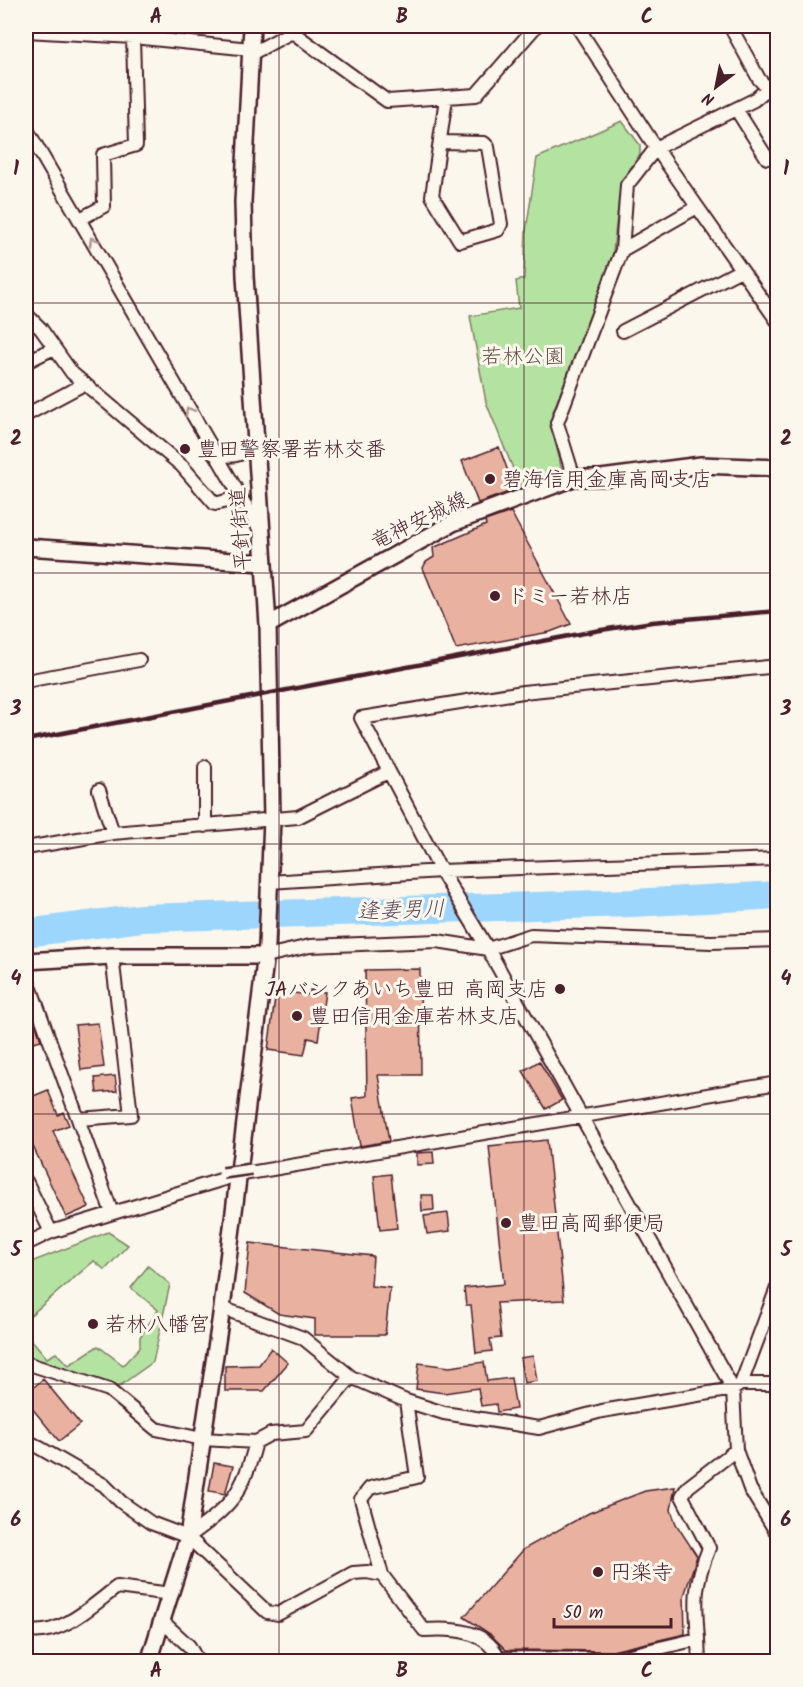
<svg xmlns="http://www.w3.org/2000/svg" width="803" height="1687" font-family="Kalam,'Klee One',sans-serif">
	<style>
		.green { fill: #b4e2a1; stroke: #7f8066; stroke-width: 1.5 }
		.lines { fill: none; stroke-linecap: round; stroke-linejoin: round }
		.river { stroke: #9cd6fc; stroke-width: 28 }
		.building { fill: #e9b2a0; stroke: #4a1f2b; stroke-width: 1.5 }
		.minor-casing { stroke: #4a1f2b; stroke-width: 16 }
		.tertiary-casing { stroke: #4a1f2b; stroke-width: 20 }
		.minor { stroke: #fbf7ec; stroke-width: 12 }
		.tertiary { stroke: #fbf7ec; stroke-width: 15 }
		.rail { stroke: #4a1f2b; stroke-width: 4.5 }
		.pedestrian-bridge-casing { stroke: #4a1f2b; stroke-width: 14; stroke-linecap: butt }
		.pedestrian-bridge { stroke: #fbf7ec; stroke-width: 9 }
		.oneway { stroke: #ab9695 }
		.grid { fill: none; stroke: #4a1f2b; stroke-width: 1.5; stroke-opacity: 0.55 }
		.poi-dot { fill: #4a1f2b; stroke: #fbf7ec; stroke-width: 2 }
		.labels { text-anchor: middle; stroke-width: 6; stroke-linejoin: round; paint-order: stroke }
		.park-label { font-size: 21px; fill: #645048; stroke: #fbf7ec }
		.poi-label { font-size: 21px; fill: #4a1f2b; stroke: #fbf7ec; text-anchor: start }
		.street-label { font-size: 21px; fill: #4a1f2b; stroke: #fbf7ec }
		.water-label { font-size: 22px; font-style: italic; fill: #5e4d5f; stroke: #fbf7ec }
		.neatline { fill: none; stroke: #4a1f2b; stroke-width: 2 }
		.grid-label { font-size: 20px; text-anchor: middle; font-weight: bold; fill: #4a1f2b }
	</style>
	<rect width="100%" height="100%" fill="#fbf7ec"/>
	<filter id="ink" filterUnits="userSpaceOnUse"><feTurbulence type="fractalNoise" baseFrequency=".0167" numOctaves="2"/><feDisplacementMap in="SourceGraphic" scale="12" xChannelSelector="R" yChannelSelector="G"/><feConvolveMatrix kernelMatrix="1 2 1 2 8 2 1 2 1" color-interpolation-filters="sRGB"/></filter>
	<g filter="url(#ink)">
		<path class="green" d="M622,121l18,24v9l-19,29 -9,77 -59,152 -2,11 11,48 -40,20 -36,-89 -16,-86 49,-8 -3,-27 8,-2 2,-48 11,-73z
			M108,1232l20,13 -23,25 -11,-9 -68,58v-55z
			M148,1266l22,18 -17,78 -35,25 -92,-26v-28l21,25 9,-5 13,12 29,-19 25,19 17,-18v-10l18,-27 -27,-22z"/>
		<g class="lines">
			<path class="river" d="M26,933l116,-15 490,-15 146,-8"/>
		</g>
		<path class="building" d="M499,447l16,43 -37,13 -16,-42z
			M511,512l60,112 -21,8 -94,17 -33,-81 3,-6 8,-5 -1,-9 53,-23 -1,-4z
			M420,969l1,106h-43l11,66 -29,5 -8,-48 15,-2 -2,-126z
			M310,990l15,2 -7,48 -10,-2 -4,17 -36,-5 8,-59 34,4z
			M26,998l15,42 -15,4z
			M98,1023l6,44 -23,3 -6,-45z
			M539,1061l23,39 -16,9 -23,-38z
			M115,1076l2,15 -20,2 -2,-15z
			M48,1090l10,25 5,-3 6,13 -16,6 36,76 -23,10 -36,-77 -4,2v-43z
			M547,1140l17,160 -67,3 4,35 -11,1 2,12 -16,2 -5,-48h-5l-2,-17 40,-4 -15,-138z
			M433,1152l1,12 -17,1v-12z
			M391,1174l6,54 -17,2 -6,-54z
			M421,1195h12l1,15 -12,1z
			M448,1213l2,18 -23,3 -3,-18z
			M250,1243l123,13 -2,30 19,2 -5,47h-70v-16l-36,-5 -34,-21z
			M271,1348l17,15 -24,28h-39v-25l34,-1z
			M533,1356l4,25 -13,2 -4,-25z
			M484,1362l3,19 24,-3 5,31 -19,3 -1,-8 -15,2 -3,-18 -34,5 -28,-4 3,-26 31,4z
			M43,1379l37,45 -21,17 -33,-40v-7z
			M214,1463l19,3 -8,28 -16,-3z
			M675,1487l-4,23 5,14 21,32 -13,40 1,38 -73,17 -106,-1 -16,-16 -26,-17 60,-68 65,-36 56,-22z"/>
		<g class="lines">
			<g class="minor-casing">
				<path id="minor" d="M577,26l79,122 122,174
					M671,26l1,1
					M730,26l29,53 9,10
					M26,31l107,6 117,12
					M249,55l41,-22 5,1 92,67 89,-6 60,-69
					M736,109l31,49 11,-1
					M26,128l235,404
					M442,142l42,1 4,4 13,77 -3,6 -38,11 -28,-45 14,-98
					M80,219l24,-13 -1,-51 33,-10 -3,-108
					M622,250l75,-43
					M26,314l15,15 31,44 110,93 33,38 26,-7
					M623,331l118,-61
					M26,362l28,-14
					M26,415l58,-31
					M214,454c19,4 27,2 42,-10
					M574,478l-17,-55 65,-173 5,-65 29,-37 98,-48 24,-20
					M778,666l-255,26 -162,26 80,153 47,78 245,440 3,61 14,39 28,46
					M26,681l113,-21
					M99,790l14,43
					M205,826v-59
					M26,848l87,-15 185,-16 90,-45
					M269,882l172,-11 337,-12
					M266,956l44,-10 127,-5 51,8 43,-14 180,7 67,-2
					M26,975l86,238
					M79,1119l52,-4 -19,-159
					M26,1181l25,51
					M26,1244l25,-12 186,-57 541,-92
					M222,1308l81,30 48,39 55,24 38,12 95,15 63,-17 131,-22 8,-5h37
					M26,1363l83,27 47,39 46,10 54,3 15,-8 35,-3 45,-54
					M741,1384l37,-99
					M26,1440l78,45 17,17 30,21 37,14 79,75 11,2 75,-41 14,-1 15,3 42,55c28,-2 65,-1 76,32
					M188,1537c43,-31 55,-43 68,-95
					M382,1575l-21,-76 9,-11 47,-11 -11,-76
					M163,1622l26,24 9,16
					M26,1630c32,9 67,-25 91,-43l54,7
					M698,1639c-3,-38 -4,-55 11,-91l-27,-52 6,-9 48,-37
					M499,1658l114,1 85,-20 1,23"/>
			</g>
			<g class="tertiary-casing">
				<path id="tertiary" d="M26,547l238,16
					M268,625l185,-102 121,-45h27l100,-13 77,3
					M26,961l86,-5h154
					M149,1662l39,-125 34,-229 45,-363 5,-127 -4,-193 -23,-349 -2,-74 9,-176"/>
			</g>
			<use href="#minor" class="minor"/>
			<use href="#tertiary" class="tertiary"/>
			<path class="rail" d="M26,740l569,-109 57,-9 126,-11"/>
			<g class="pedestrian-bridge-casing">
				<path id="pedestrian-bridge" d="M223,1173l28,-4"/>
			</g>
			<use href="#pedestrian-bridge" class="pedestrian-bridge"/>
		</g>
		<defs><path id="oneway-chevron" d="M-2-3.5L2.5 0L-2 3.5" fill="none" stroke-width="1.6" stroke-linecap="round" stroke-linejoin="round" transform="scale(1.5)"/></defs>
		<g class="oneway">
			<use href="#oneway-chevron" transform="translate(93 241) rotate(-120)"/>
			<use href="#oneway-chevron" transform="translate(189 411) rotate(-120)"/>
		</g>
	</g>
	<path class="grid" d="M279,26v1636M524,26v1636M26,303h752M26,573h752M26,844h752M26,1114h752M26,1384h752"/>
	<g class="poi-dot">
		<circle cx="185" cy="449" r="6"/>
		<circle cx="490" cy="479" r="6"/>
		<circle cx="495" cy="596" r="6"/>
		<circle cx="560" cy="989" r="6"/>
		<circle cx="297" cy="1016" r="6"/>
		<circle cx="506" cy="1223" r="6"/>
		<circle cx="93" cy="1324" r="6"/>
		<circle cx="598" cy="1572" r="6"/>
	</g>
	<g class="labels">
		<g class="park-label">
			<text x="523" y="363">若林公園</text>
		</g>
		<g class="poi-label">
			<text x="197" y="456">豊田警察署若林交番</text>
			<text x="502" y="486">碧海信用金庫高岡支店</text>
			<text x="507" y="603">ドミー若林店</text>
			<text x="548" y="996" text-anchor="end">JAバンクあいち豊田 高岡支店</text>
			<text x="309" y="1023">豊田信用金庫若林支店</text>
			<text x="518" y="1230">豊田高岡郵便局</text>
			<text x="105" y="1331">若林八幡宮</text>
			<text x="610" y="1579">円楽寺</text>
		</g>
		<g class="street-label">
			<text transform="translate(419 520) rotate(-26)" y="7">竜神安城線</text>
			<text transform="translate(240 529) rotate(-94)" y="7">平針街道</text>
		</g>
		<g class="water-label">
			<text transform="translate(401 909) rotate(-2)" y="8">逢妻男川</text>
		</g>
	</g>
	<rect width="803" height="1687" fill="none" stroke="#fbf7ec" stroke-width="66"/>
	<g transform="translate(716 87) rotate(212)" stroke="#fbf7ec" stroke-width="4.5" paint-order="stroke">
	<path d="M0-4.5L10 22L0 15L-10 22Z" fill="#4a1f2b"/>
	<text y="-9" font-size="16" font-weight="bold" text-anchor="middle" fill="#4a1f2b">N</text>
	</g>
	<path d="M554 1618v9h117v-9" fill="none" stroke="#4a1f2b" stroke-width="3"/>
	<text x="563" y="1618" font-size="18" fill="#4a1f2b" stroke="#fbf7ec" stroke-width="4.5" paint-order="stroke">50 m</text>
	<rect x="33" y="33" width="737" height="1621" class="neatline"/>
	<g class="grid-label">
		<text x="156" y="23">A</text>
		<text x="402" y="23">B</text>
		<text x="647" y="23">C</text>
		<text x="16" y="175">1</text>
		<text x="786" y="175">1</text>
		<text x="16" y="445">2</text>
		<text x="786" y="445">2</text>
		<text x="16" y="715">3</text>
		<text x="786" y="715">3</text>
		<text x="16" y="985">4</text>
		<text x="786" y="985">4</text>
		<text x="16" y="1256">5</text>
		<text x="786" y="1256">5</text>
		<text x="16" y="1526">6</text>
		<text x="786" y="1526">6</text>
		<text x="156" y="1677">A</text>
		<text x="402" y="1677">B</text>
		<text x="647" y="1677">C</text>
	</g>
</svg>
